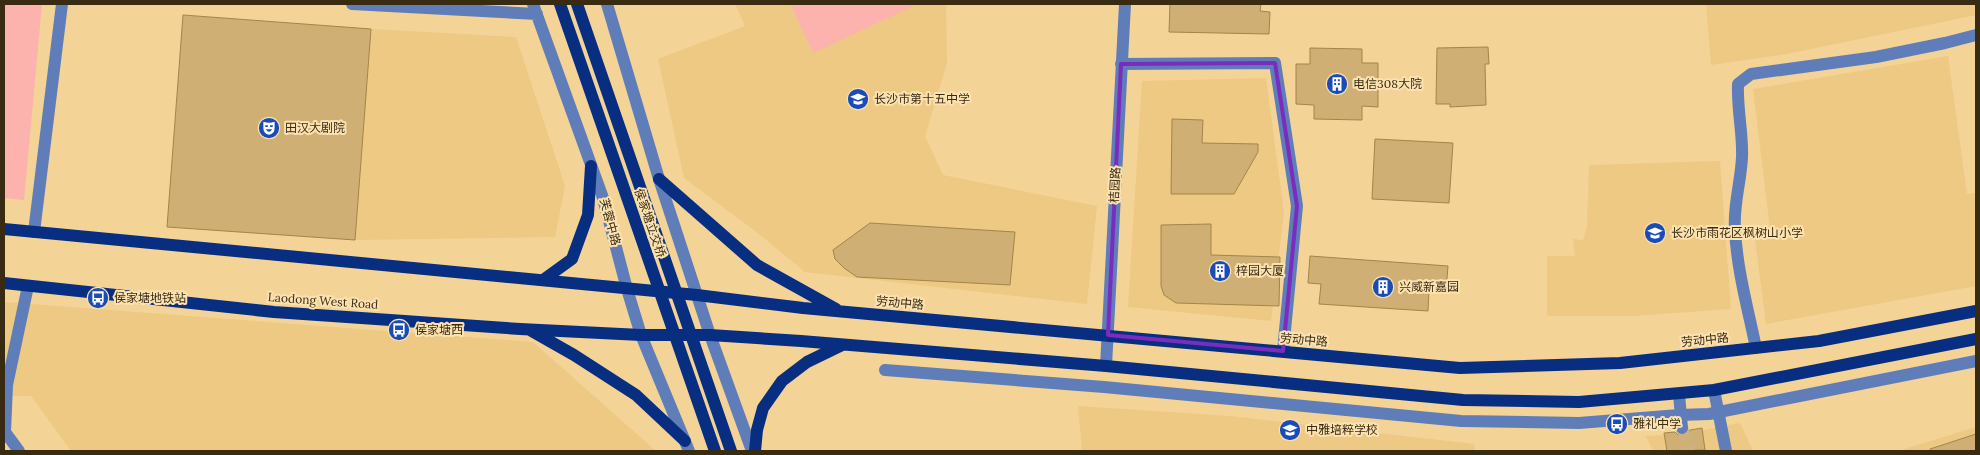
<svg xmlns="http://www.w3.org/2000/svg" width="1980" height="455" font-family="Lora,'Noto Sans SC',serif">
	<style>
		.built { fill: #edc984 }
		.green { fill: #fcb2ad }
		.building { fill: #cfaf73; stroke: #a3854a }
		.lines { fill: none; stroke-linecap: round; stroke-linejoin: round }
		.minor-tunnel { stroke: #ceb17c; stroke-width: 12; stroke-dasharray: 12 6; stroke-linecap: butt }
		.minor { stroke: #5f7eb9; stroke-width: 12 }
		.major { stroke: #082e81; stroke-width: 12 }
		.major-bridge { stroke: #082e81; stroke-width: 12 }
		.marked { fill: none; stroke: #7b2cbf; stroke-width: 4; stroke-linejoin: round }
		.labels { text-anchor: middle; stroke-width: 4; stroke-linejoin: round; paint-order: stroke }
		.poi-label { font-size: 12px; fill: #382b12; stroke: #fce2b1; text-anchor: start }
		.street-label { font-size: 12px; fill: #382b12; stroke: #fce2b1 }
	</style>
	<rect width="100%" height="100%" fill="#f4d396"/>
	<path class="built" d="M735,4h211l1,59 -22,73 18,39 154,31 -10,98 -282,-32 -46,-38 -75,-56 -26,-119 87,-33z
		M1706,4h270v11l-189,39 -76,11z
		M371,29l145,8 49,149 -10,51 -200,3z
		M1948,56l19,138 9,-1v93l-210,38 -12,-92 16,-3 -17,-140z
		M1266,78l18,135 -13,108 -143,-14 14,-226z
		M1720,161l11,148 -97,7h-87v-60h28l-2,-17 10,1 4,-14 2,-61z
		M4,302l529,40 123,109h-585l-40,-55h-27z
		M1078,406l152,10 244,28 1,7h-393z
		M1740,423l13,28h-100l-7,-15 37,-2z
		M1976,427v24h-78z"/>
	<path class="green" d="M4,4h38l-18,196 -20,-2z
		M790,4h128l-105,49z"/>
	<path class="building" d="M1170,4h91l-1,7 10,1 -1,22 -100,-2z
		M183,15l188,14 -16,211 -188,-13z
		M1488,47l1,17h-4l1,41 -36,2v-3h-14l1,-56z
		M1310,48l52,1v14h16v44l-16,-1v14l-48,-1v-14l-18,-1v-40h14z
		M1172,119l31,1 -1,23 56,1v8l-24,42h-63z
		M1375,139l78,4 -4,60 -77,-4z
		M870,223l145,9 -5,53 -153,-8 -13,-9 -9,-9 -2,-9z
		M1211,224v31l69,2 -1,49 -103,-3 -12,-8 -3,-9v-61z
		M1310,256l138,10 -2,25 -17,-1 -1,21 -109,-7 2,-20 -13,-1z
		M1702,428l3,22 -38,1 -3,-18 11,-1 3,3 5,1 4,-2 3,-4z
		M1976,434v17h-46v-2z"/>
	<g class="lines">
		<path class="minor-tunnel" d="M1682,428l8,23"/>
		<path class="minor" d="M352,4l185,10
			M533,4l70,194 24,91 14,46 48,116
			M607,4l52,175 51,156 42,116
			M1121,64l154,-1 22,143 -14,145
			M34,232l28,-228
			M1756,348c-8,-39 -19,-78 -21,-118 -2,-25 6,-48 7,-73 1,-24 -5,-47 -4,-73l13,-10 125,-17 69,-14 31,-8
			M1106,366l19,-362
			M885,370l219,17 357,34 118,2 100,-8 30,-1 267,-53
			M1714,390l12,61
			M1679,394l3,34
			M19,451l-14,-19 2,-47 21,-99"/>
		<path class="major" d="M659,179l98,86 79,44
			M4,229l693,66 106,13 657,60 160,-5 199,-22 157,-30
			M543,280l29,-21 16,-44 3,-49
			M4,283l270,29 246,17 121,6h69l91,6 305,25 357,34 116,2 135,-12 262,-51
			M530,330l44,25 62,40 49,46
			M755,451l2,-21 6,-22 19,-27 25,-19 35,-17"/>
		<path class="major-bridge" d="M560,4l155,447
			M577,4l154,447"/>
	</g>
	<path class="marked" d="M1275,63l22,143 -14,145 -175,-16 13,-271z"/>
	<defs>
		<g id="building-disc" transform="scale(1.125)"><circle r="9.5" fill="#1a4cb9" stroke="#fce2b1"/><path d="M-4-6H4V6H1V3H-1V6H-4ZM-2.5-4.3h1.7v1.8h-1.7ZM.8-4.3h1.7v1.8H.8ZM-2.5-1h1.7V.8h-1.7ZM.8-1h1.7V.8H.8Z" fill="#fff"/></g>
		<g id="school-disc" transform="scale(1.125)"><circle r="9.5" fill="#1a4cb9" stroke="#fce2b1"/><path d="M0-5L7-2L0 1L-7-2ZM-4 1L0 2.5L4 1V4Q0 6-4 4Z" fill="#fff"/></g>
		<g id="theatre-disc" transform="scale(1.125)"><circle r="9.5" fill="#1a4cb9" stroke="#fce2b1"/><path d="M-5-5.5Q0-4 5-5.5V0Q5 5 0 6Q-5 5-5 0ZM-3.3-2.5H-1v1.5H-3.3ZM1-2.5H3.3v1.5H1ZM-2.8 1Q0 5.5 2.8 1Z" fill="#fff"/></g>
		<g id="bus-disc" transform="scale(1.125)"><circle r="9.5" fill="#1a4cb9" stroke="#fce2b1"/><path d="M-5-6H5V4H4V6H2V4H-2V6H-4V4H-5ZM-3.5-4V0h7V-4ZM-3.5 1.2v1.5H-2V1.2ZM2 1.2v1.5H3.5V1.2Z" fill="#fff"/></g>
	</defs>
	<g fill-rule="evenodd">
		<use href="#building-disc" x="1337" y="84"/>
		<use href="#school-disc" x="858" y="99"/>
		<use href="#theatre-disc" x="269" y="128"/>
		<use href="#school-disc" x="1655" y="233"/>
		<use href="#building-disc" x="1220" y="271"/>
		<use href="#building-disc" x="1383" y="287"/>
		<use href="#bus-disc" x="98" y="298"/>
		<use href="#bus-disc" x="399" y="330"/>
		<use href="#bus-disc" x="1617" y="424"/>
		<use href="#school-disc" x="1290" y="430"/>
	</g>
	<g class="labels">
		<g class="poi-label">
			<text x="1353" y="88">电信308大院</text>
			<text x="874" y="103">长沙市第十五中学</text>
			<text x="285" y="132">田汉大剧院</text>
			<text x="1671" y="237">长沙市雨花区枫树山小学</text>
			<text x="1236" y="275">梓园大厦</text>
			<text x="1399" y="291">兴威新嘉园</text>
			<text x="114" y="302">侯家塘地铁站</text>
			<text x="415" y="334">侯家塘西</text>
			<text x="1633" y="428">雅礼中学</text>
			<text x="1306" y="434">中雅培粹学校</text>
		</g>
		<g class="street-label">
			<text transform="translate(1115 185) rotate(-87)" y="4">桔园路</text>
			<text transform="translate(610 222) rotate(75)" y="4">芙蓉中路</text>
			<text transform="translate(650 223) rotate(71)" y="4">侯家塘立交桥</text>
			<text transform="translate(323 301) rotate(4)" y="4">Laodong West Road</text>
			<text transform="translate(900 303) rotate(5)" y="4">劳动中路</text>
			<text transform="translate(1304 340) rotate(5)" y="4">劳动中路</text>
			<text transform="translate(1705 340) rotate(-6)" y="4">劳动中路</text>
		</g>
	</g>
	<rect width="1980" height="455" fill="none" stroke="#382b12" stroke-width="10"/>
</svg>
